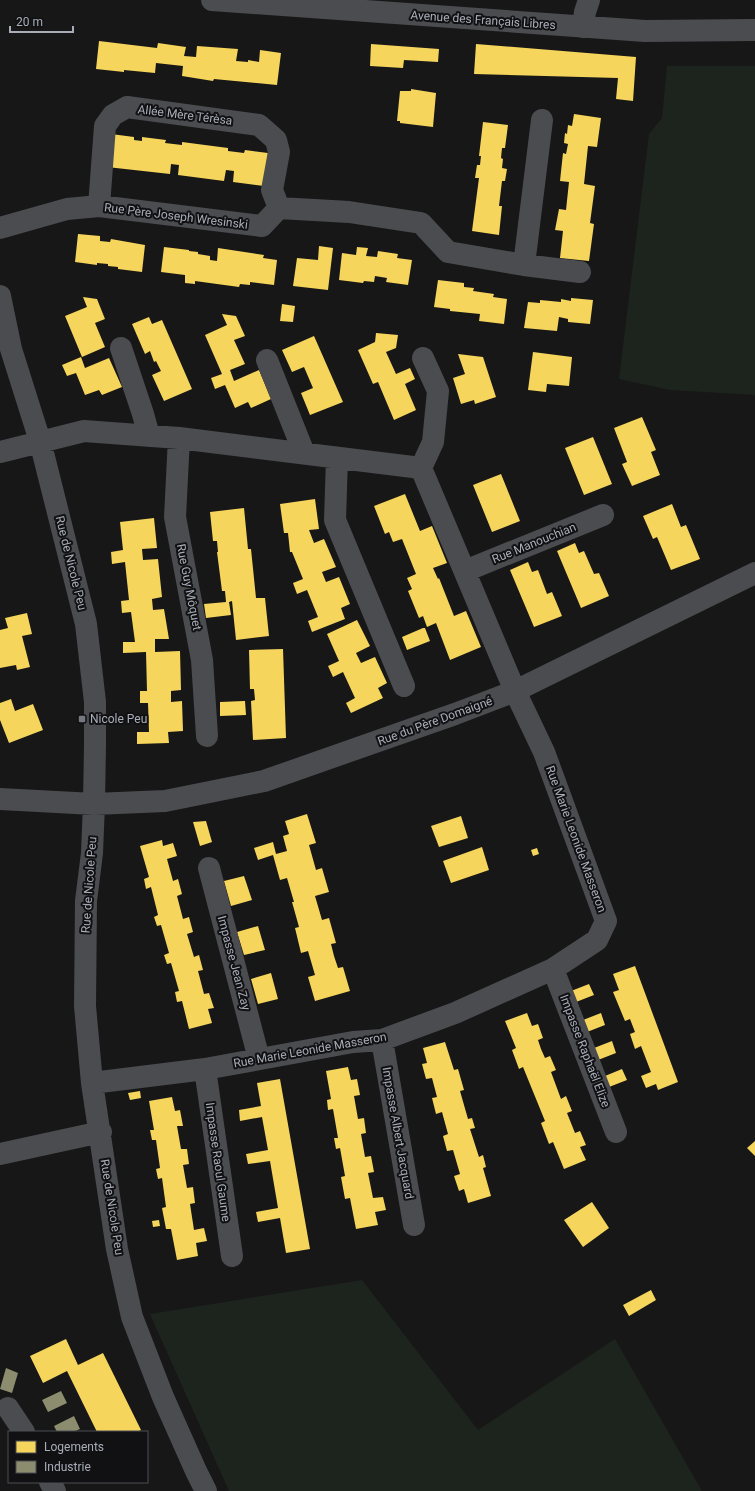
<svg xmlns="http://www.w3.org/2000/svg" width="755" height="1491" font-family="Roboto,sans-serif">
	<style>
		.green { fill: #1d241e }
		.homes { fill: #f6d55c }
		.industry { fill: #8c8c6e }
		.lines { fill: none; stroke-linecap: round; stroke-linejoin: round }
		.minor { stroke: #4b4c50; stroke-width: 22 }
		.poi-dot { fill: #757880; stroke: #111113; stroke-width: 1.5 }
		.labels { text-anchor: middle; stroke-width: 4; stroke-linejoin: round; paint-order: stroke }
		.street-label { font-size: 12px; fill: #a8adb8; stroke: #111113 }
		.poi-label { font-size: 12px; fill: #a8adb8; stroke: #111113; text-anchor: start }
	</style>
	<rect width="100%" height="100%" fill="#171717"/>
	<path class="green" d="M667,66h88v329l-85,-5 -51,-11 30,-245 13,-16z
		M362,1280l116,150 137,-91 87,152h-473l-79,-177z"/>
	<path class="homes" d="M99,41l58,7 1,-5 28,4 -2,9 12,1 1,-11 41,3 -2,12 12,1v-2l11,2 1,-12 21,3 -4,32 -63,-6 -1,2 -31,-5 1,-10 -27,-3 -1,10 -31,-3v2l-28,-3z
		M371,44l68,5 -1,13 -34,-2 -1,8 -33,-2z
		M476,44l160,13 -3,44 -17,-2 2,-21 -144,-4z
		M411,89l25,4 -3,34 -33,-4v-2h-3l3,-30h11z
		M574,114l27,4 -4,29 -9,-1 -4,38 11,2 -5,37 4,1 -5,37 -29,-3 3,-27 -8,-1 4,-21 7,1 3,-28 -9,-1 3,-28 3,1 2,-10 -4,-1 1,-10 2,1 1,-9 4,1z
		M483,122l25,3 -3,23h-3l-1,10 2,1 -1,9 5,1 -2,12h-3l-3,25h3l-3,29 -27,-4 7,-53h-4l2,-13h3l1,-9h-2z
		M111,134l23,3v3l8,1v-4l24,3 -1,3 17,2v-3l46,6v3l16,2 1,-3 23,3 -4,33 -31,-4 1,-11 -8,-1 -2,11 -46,-6 1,-10 -8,-1 -1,10 -63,-7z
		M78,234l22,2v5l10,1 1,-3 34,6 -3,27 -24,-3v-2l-10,-1v-2l-11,-1v2l-22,-3z
		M319,246l14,2 -5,42 -35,-4 4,-28 21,2z
		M164,247l25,3v1l9,1v2l12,2v4l7,1 1,-13 46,7 -1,3 14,2 -3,25 -24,-3v3l-10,-1 -1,3 -44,-6v3l-10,-1v-8l-24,-3z
		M357,247l11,1 -2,8 11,1 1,-6 20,3 -1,4 15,2 -4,25 -22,-3 1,-4 -12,-2 -1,6 -10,-1 -1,2 -24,-3 3,-27 14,2z
		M438,280l26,3v4l10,1 -1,3 21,3 -1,3 14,2 -3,25 -25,-3 1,-7 -30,-3v-2l-16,-2z
		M83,297l14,2 8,20 -10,4 10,24 -23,10 -17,-41 22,-9z
		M571,298l22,2 -3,24 -22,-2v-3l-9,-2 -2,14 -33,-3 4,-26 12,1v-3l21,2v-3l10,2z
		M282,304l13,2 -2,16 -13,-1z
		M222,314l14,2 9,20 -11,4 11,24 -15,6 4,11 25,-11 12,29 -20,9 -3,-6 -13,6 -10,-23 -10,4 -4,-11 11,-4 -17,-39 22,-10z
		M149,317l3,7 10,-4 30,69 -28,12 -12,-26 9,-4 -5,-10 -2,1 -4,-11 -5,3 -13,-30z
		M376,333l22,2 -2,13 -10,4 10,22 14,-6 5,11 -10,5 11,26 -22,10 -16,-38 -5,2 -15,-34 17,-8z
		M314,336l29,66 -33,13 -9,-22 12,-5 -9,-21 -12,5 -10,-22z
		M533,352l39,5 -3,29 -22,-2 -1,8 -18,-2z
		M458,354l25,3 13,40 -21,7 -1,-4 -13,4 -8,-26 12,-4z
		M81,357l4,11 24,-10 13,29 -20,8 -3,-5 -14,5 -9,-22 -9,3 -5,-11z
		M642,417l14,33 -5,2 9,23 -28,11 -10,-22 5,-2 -13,-34z
		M593,437l19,47 -28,11 -19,-47z
		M501,474l19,47 -28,11 -19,-47z
		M405,494l15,37 12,-5 15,37 -14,5 5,11 1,-1 15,38 12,-5 15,36 -31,13 -14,-37 -9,4 -4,-11 -4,2 -11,-27 4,-2 -5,-11 9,-4 -14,-35 -9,3 -4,-10 -4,2 -11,-28z
		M315,499l4,30 -10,1 5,13 10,-4 12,28 -14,5 4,10 13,-5 11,27 -9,4 4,11 -33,13 -4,-11 10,-4 -11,-27 -10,4 -4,-11 10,-4 -11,-27h-2l-2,-19h-4l-4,-29z
		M672,504l9,23 5,-2 14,34 -29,11 -14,-33 -4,2 -10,-23z
		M244,508l4,41h3l5,49h9l4,38 -33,4 -4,-39 -3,1 2,13 -25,3 -2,-14 22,-2 -1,-11h-3l-5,-39h1l-1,-11h-4l-3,-29z
		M154,518l3,30 -15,1 1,11 15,-1 4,38 -10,2 1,11 11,-1 5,30h-14v13l25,-1 1,39 -10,1v11l11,-1 1,30 -15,1 1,11 -32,1v-12h12l-1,-29h-8v-12h7l-1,-39 -23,1v-11h12l-4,-30 -9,1 -1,-12 8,-1 -4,-38 -13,2 -1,-12 12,-2 -3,-28z
		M575,543l4,10 5,-2 10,23 5,-1 10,23 -28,12 -24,-57z
		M528,562l4,10 6,-2 9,24 5,-2 10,24 -28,11 -24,-57z
		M27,613l5,21 -10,2 8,31 -13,3 -1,-5 -16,3v-38l8,-2 -3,-10z
		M357,620l13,26 -14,7 5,10 14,-6 12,26 -9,5 5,10 -32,15 -5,-10 9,-5 -12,-26 -10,5 -5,-11 11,-5 -12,-27z
		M423,628h2l5,13 -23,9 -5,-13z
		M283,649l3,89 -33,2 -2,-39 4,-1 -1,-11h-4l-1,-39z
		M11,699l4,12 18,-7 10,26 -34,13 -9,-23v-17z
		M244,701h1l1,14 -26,1v-14z
		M307,814l9,29 -7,2 7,25 6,-2 7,24 -14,4 7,24 7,-2 7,25 -5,1 3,12 4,12 5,-1 7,24 -35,10 -7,-24 7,-2 -7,-24 -7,2 -6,-25 4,-1 -7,-25h2l-7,-24 -7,2 -7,-25 -15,5 -4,-12 19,-6 3,12 11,-3 -4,-15 6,-2 -4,-13z
		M461,816l7,22 -29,9 -8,-21z
		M206,821l6,21 -12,4 -7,-24z
		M162,840l1,6 10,-3 4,13 -10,3 6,22 5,-2 4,15 -5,2 6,23 6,-2 4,15 -6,2 7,23 5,-2 4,15 -5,1 6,23 5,-1 5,15 -6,1 4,14 -23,6 -7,-28 -5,1 -2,-10 4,-1 -8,-28 -4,1 -3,-9 5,-2 -8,-28 -4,1 -3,-9 4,-2 -7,-28 -5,2 -2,-10 5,-2 -9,-31z
		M482,847l7,23 -38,13 -8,-22z
		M537,848l2,6 -6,2 -2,-6z
		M244,876l8,24 -21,6 -7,-25z
		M258,926l7,24 -21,5 -7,-23z
		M635,966l43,116 -20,8 -2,-6 -10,4 -5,-12 10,-4 -10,-26 -6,3 -5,-15 5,-2 -5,-13 -5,2 -12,-29 6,-2 -6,-16z
		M271,973l7,26 -20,5 -7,-25z
		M589,984l5,11 -18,7 -5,-11z
		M527,1013l5,13 6,-2 5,14 -5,2 3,9 4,9 5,-2 6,14 -5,2 10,27 5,-3 6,15 -5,2 8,20 5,-2 6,14 -6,2 6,13 -22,9 -11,-27 -4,2 -8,-21 4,-2 -22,-54 -4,2 -7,-19 4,-2 -11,-27z
		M601,1013l4,12 -18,7 -4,-12z
		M612,1041l4,12 -18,7 -4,-12z
		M445,1042l9,28 4,-1 6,21 -4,1 8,28 4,-1 3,10 -5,1 9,28 4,-2 3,12 -3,1 8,28 -23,7 -4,-14 -5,2 -5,-15 6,-2 -7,-24 -6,1 -4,-15 5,-2 -6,-22 -6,2 -4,-16 5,-1 -5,-19 -6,1 -4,-15 5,-1 -4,-15z
		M348,1067l3,13 6,-1 3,16 -6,1 4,23 6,-1 2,15 -5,1 4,23 6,-1 3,16 -6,1 5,25 10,-1 3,13 -11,2 3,13 -22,4 -6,-31 -5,1 -4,-22 4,-1 -5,-28 -4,1 -2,-11h4l-5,-29 -5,1 -1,-10 4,-1 -5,-28z
		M622,1069l5,11 -18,7 -4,-11z
		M280,1079l30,170 -24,4 -6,-35 -22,4 -2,-10 22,-4 -8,-47 -22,3 -2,-10 22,-4 -6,-33 -22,4 -1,-11 22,-4 -4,-23z
		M140,1091l1,7 -11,2 -2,-7z
		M172,1097l3,14 5,-1 3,16h-6l4,23h6l2,15 -6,1 4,23 6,-1 2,16 -5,1 4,26 10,-2 3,13 -11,2 2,13 -21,4 -6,-31h-5l-4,-21 4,-1 -4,-29 -4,1 -2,-10 4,-1 -4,-28h-4l-2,-10h4l-5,-29z
		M755,1141v15l-8,-8z
		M592,1202l17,26 -26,19 -19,-27z
		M159,1220l1,6 -7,1 -1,-6z
		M651,1290l5,10 -27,16 -6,-11z
		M66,1339l12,26 25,-12 38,77 -4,2h-40l-30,-61 -24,12 -13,-27z"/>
	<path class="industry" d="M6,1368l12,5 -6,20 -12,-4z
		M61,1391l6,12 -19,9 -6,-12z
		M74,1416l6,13 -7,3h-16l-3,-6z"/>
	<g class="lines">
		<path class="minor" d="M212,0l433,31 110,-1
			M583,27l2,-15 4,-12
			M99,206l6,-80 8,-11 14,-8 132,18 17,15 3,12 -7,38 7,18
			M0,228l67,-19 32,-3 163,20 17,-18 70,4 72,11 27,29 76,13 56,7
			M524,265l18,-145
			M0,296l11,53 29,92 46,183 9,78v42l-1,60 -2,49 -6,48 -1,105 7,77 25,166 15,68 31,80 33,74 10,20
			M121,348l22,66 6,22
			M267,360l37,93
			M179,438l-4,79 27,143 5,76
			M0,452l84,-21 95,7 242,30 94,223 29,61 62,169 -9,19 -44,29 -98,44 -73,27 -29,2 -148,27 -113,14
			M337,458l-2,62 69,166
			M421,468l12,-26 5,-51 -15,-33
			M465,571l138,-56
			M0,799l94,5 71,-3 99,-20 191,-67 60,-23 240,-118
			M209,868l50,191
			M553,969l63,163
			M382,1040l32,185
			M205,1069l27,187
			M0,1154l101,-22
			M8,1408l16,24
			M50,1482l5,9"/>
	</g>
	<rect class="poi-dot" x="78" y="715" width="8" height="8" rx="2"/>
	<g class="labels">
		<g class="street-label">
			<text transform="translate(483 20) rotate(4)" y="4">Avenue des Français Libres</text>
			<text transform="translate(185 115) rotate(7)" y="4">Allée Mère Térèsa</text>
			<text transform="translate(176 216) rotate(7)" y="4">Rue Père Joseph Wresinski</text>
			<text transform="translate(534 543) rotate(-22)" y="4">Rue Manouchian</text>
			<text transform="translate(71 563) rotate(76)" y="4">Rue de Nicole Peu</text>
			<text transform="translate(189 587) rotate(79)" y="4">Rue Guy Môquet</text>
			<text transform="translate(435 721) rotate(-20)" y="4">Rue du Père Domaigné</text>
			<text transform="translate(576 839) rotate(70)" y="4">Rue Marie Leonide Masseron</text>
			<text transform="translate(89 885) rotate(-86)" y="4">Rue de Nicole Peu</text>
			<text transform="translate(234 963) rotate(75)" y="4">Impasse Jean Zay</text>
			<text transform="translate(310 1050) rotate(-10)" y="4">Rue Marie Leonide Masseron</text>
			<text transform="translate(585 1051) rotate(69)" y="4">Impasse Raphaël Elize</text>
			<text transform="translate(398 1133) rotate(80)" y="4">Impasse Albert Jacquard</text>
			<text transform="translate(218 1162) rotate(82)" y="4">Impasse Raoul Gaume</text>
			<text transform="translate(112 1207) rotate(81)" y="4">Rue de Nicole Peu</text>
		</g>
		<g class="poi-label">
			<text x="90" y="723">Nicole Peu</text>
		</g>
	</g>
	<rect x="8" y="1431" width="140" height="52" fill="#111113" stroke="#4d4f55"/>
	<rect x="16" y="1441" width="20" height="12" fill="#f6d55c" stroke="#4d4f55"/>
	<text x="44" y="1451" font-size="12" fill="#a8adb8">Logements</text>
	<rect x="16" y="1461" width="20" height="12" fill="#8c8c6e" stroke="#4d4f55"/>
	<text x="44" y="1471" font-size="12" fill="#a8adb8">Industrie</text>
	<path d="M10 26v6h63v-6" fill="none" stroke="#a8adb8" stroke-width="2"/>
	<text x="16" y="26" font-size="12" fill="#a8adb8" stroke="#111113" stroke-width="3" paint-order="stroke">20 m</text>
</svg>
